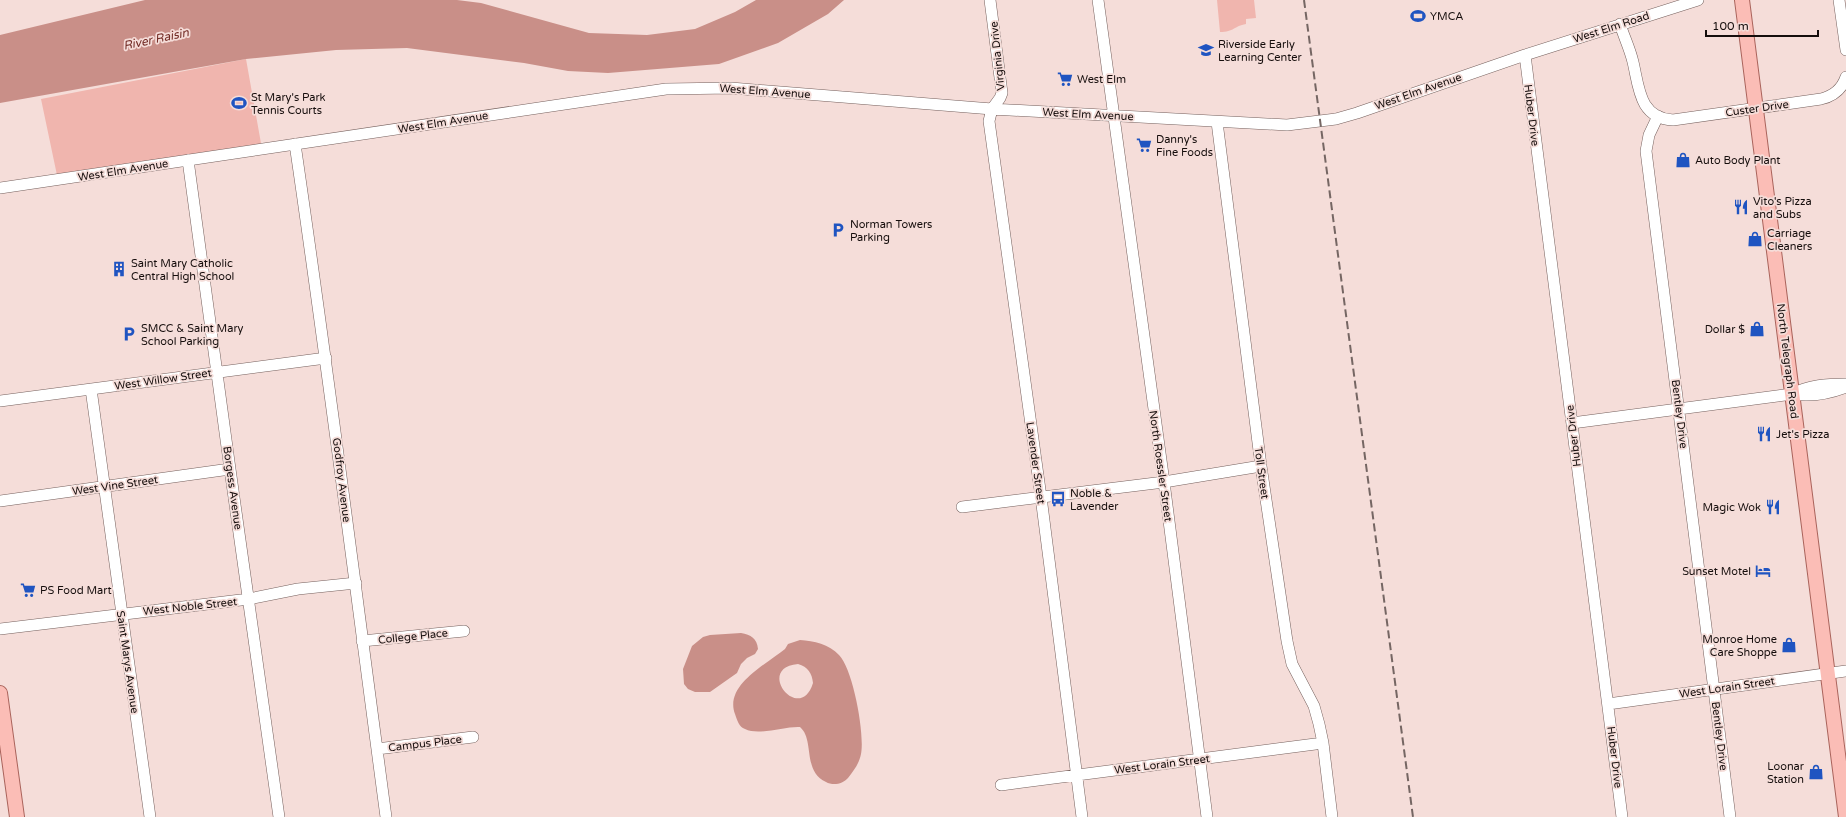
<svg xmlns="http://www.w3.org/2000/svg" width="1846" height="817" font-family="'Varela Round',sans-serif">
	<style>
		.green { fill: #f0b5ae }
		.water { fill: #c98f88; fill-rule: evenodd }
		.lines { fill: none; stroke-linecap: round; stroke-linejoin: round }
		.minor-casing { stroke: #75605d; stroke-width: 12 }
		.major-casing { stroke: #a9635b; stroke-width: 16 }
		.minor { stroke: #fff; stroke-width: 11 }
		.major { stroke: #fbbdb6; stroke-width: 14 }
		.rail { stroke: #756663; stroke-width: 2; stroke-dasharray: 8 4; stroke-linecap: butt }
		.labels { text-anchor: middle; stroke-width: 3.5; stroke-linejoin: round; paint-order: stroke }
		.poi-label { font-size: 11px; fill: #150d0c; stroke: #f5ddd9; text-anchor: start }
		.street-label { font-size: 11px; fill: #150d0c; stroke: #f5ddd9 }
		.water-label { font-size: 12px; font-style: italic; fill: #732c26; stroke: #f5ddd9 }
	</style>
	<rect width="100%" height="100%" fill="#f5ddd9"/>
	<path class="green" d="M1217,0h37l2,18 -10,1v5c-12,2 -12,8 -26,8z
		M246,59l16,90 -204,31 -17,-81z"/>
	<path class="water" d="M145,0h312l24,3 108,30 58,2 48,-6 40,-17 21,-12h88l-16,14 -50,29 -59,21 -111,9 -40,-2 -44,-8 -117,-15 -71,2 -90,9 -246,44v-68z
		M741,633c10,2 16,5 17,16l-3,5 -8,4 -6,6 -4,9 -27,19h-15l-7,-3 -4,-5 -1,-15 9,-23 11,-9 7,-2z
		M800,640c14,1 29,4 39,15 14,14 26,79 22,99 -2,10 -7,16 -13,24 -5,6 -15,8 -22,4 -24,-11 -11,-42 -26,-55 -15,-1 -41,9 -55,2 -6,-2 -8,-9 -10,-15 -11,-29 32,-50 50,-65l3,-5zM798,664c10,3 14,9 15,19 -13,42 -59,-15 -15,-19z"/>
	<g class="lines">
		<g class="minor-casing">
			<path id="minor" d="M990,0l12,93 -2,5 -8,11 -3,12 52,376 41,320
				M1098,0l66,482 43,335
				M1839,0l7,50
				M1620,24c4,13 10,25 13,38 6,25 6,56 40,58l148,-21c13,-3 21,-10 25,-22
				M1525,55l97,762
				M1658,116l-9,19 -3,16 84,666
				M1217,122l44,344 26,175 5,23 22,42 5,18 4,19 9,74
				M295,144c33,224 61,449 91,673
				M188,160l42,309 49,348
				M0,188l666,-99 65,-1 261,21 295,16 49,-6 21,-6 168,-58 173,-55
				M91,389l59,428
				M1792,394c17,-9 35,-10 54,-10
				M0,401l326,-43
				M1572,423l220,-29c19,3 36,0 54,-7
				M0,501l230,-32
				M962,507l202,-25 97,-16
				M0,629l249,-30 49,-10 58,-6
				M362,641l102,-10
				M1608,704l238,-33
				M377,749l96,-12
				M1001,785l322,-42"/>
		</g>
		<g class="major-casing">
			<path id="major" d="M1742,0l104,817
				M0,693l17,124"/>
		</g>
		<use href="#minor" class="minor"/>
		<use href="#major" class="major"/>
		<path class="rail" d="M1304,0l109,817"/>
	</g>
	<defs>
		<g id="stadium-bare" transform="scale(1.2)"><path d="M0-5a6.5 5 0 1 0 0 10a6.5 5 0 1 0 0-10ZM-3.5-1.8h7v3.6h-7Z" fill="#1f54c1" stroke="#f5ddd9" stroke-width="2.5" paint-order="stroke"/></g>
		<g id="school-bare" transform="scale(1.2)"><path d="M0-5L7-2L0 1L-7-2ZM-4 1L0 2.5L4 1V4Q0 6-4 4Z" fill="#1f54c1" stroke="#f5ddd9" stroke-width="2.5" paint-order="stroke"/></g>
		<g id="supermarket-bare" transform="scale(1.2)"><path d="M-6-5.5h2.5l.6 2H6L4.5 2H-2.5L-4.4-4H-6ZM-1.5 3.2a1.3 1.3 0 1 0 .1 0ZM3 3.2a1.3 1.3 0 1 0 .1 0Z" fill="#1f54c1" stroke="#f5ddd9" stroke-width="2.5" paint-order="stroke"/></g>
		<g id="shop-bare" transform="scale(1.2)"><path d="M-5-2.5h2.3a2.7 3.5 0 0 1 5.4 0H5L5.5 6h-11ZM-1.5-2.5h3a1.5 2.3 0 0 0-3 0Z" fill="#1f54c1" stroke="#f5ddd9" stroke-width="2.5" paint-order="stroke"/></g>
		<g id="restaurant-bare" transform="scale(1.2)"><path d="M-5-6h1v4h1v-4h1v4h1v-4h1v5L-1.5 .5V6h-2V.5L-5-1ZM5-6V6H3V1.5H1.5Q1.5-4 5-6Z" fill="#1f54c1" stroke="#f5ddd9" stroke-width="2.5" paint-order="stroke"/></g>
		<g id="parking-bare" transform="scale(1.2)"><path d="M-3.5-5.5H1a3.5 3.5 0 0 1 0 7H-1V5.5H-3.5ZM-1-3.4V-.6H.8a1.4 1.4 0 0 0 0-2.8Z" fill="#1f54c1" stroke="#f5ddd9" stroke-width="2.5" paint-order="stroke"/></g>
		<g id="building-bare" transform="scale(1.2)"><path d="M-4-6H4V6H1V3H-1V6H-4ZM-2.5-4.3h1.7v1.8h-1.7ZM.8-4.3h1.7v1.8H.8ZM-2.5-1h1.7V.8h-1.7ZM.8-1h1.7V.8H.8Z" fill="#1f54c1" stroke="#f5ddd9" stroke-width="2.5" paint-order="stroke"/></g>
		<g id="bus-bare" transform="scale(1.2)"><path d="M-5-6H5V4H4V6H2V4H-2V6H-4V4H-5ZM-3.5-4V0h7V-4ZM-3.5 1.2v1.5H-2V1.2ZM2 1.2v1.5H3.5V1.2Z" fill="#1f54c1" stroke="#f5ddd9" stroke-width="2.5" paint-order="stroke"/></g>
		<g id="hotel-bare" transform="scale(1.2)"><path d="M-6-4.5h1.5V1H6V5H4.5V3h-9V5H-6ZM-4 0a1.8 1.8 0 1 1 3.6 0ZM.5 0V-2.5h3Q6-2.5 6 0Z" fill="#1f54c1" stroke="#f5ddd9" stroke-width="2.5" paint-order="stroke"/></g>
	</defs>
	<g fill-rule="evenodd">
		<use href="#stadium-bare" x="1418" y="16"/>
		<use href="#school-bare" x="1206" y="50"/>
		<use href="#supermarket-bare" x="1065" y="79"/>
		<use href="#stadium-bare" x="239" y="103"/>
		<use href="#supermarket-bare" x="1144" y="145"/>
		<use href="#shop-bare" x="1683" y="160"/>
		<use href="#restaurant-bare" x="1741" y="207"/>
		<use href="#parking-bare" x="838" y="230"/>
		<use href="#shop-bare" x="1755" y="239"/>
		<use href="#building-bare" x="119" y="269"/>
		<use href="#shop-bare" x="1757" y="329"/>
		<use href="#parking-bare" x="129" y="334"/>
		<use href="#restaurant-bare" x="1764" y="434"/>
		<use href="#bus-bare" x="1058" y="499"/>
		<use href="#restaurant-bare" x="1773" y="507"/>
		<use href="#hotel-bare" x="1763" y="571"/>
		<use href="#supermarket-bare" x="28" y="590"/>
		<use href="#shop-bare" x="1789" y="645"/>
		<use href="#shop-bare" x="1816" y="772"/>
	</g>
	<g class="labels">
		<g class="poi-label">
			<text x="1430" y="20">YMCA</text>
			<text x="1218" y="48">Riverside Early<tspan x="1218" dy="13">Learning Center</tspan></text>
			<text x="1077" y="83">West Elm</text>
			<text x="251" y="101">St Mary's Park<tspan x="251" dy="13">Tennis Courts</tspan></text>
			<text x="1156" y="143">Danny's<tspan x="1156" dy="13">Fine Foods</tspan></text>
			<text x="1695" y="164">Auto Body Plant</text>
			<text x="1753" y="205">Vito's Pizza<tspan x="1753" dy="13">and Subs</tspan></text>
			<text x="850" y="228">Norman Towers<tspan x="850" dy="13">Parking</tspan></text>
			<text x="1767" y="237">Carriage<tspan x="1767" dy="13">Cleaners</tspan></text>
			<text x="131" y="267">Saint Mary Catholic<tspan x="131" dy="13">Central High School</tspan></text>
			<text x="141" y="332">SMCC &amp; Saint Mary<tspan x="141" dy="13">School Parking</tspan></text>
			<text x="1745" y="333" text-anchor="end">Dollar $</text>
			<text x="1776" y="438">Jet's Pizza</text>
			<text x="1070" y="497">Noble &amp;<tspan x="1070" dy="13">Lavender</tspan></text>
			<text x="1761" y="511" text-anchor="end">Magic Wok</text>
			<text x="1751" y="575" text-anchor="end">Sunset Motel</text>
			<text x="40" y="594">PS Food Mart</text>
			<text x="1777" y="643" text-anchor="end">Monroe Home<tspan x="1777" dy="13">Care Shoppe</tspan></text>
			<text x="1804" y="770" text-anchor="end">Loonar<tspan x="1804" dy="13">Station</tspan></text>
		</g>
		<g class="street-label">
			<text transform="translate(1611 27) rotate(-18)" y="4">West Elm Road</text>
			<text transform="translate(997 56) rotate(-96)" y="4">Virginia Drive</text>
			<text transform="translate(765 91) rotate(4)" y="4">West Elm Avenue</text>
			<text transform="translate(1418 91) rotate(-19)" y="4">West Elm Avenue</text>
			<text transform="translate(1757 108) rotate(-8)" y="4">Custer Drive</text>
			<text transform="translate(1088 114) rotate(3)" y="4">West Elm Avenue</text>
			<text transform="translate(1532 115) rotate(83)" y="4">Huber Drive</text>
			<text transform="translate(443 122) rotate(-9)" y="4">West Elm Avenue</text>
			<text transform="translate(123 170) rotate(-9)" y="4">West Elm Avenue</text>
			<text transform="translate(1788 361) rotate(83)" y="4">North Telegraph Road</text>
			<text transform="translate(163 379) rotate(-8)" y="4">West Willow Street</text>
			<text transform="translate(1680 414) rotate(83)" y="4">Bentley Drive</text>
			<text transform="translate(1573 436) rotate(-97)" y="4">Huber Drive</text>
			<text transform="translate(1036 463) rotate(82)" y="4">Lavender Street</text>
			<text transform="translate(1161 466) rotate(82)" y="4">North Roessler Street</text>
			<text transform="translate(1262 473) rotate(82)" y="4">Toll Street</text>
			<text transform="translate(342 480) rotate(83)" y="4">Godfroy Avenue</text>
			<text transform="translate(115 485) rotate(-8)" y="4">West Vine Street</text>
			<text transform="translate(233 488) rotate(82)" y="4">Borgess Avenue</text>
			<text transform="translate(190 606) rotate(-6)" y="4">West Noble Street</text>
			<text transform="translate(413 636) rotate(-6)" y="4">College Place</text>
			<text transform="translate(128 662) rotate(82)" y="4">Saint Marys Avenue</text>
			<text transform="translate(1727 687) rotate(-8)" y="4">West Lorain Street</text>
			<text transform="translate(1720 736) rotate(83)" y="4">Bentley Drive</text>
			<text transform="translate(425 743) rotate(-7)" y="4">Campus Place</text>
			<text transform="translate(1615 757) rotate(83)" y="4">Huber Drive</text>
			<text transform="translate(1162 764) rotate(-7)" y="4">West Lorain Street</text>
		</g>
		<g class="water-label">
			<text transform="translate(156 39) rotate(-12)" y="4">River Raisin</text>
		</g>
	</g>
	<path d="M1706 30v6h112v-6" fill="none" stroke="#150d0c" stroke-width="2"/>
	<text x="1712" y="30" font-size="12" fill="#150d0c" stroke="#f5ddd9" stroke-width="3" paint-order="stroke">100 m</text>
</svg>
